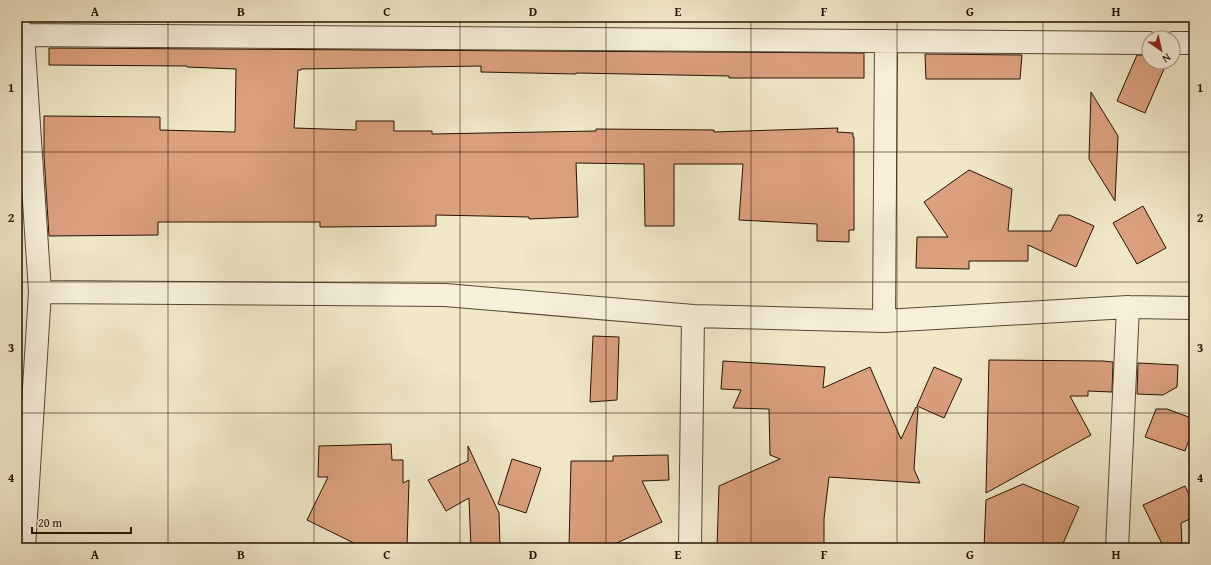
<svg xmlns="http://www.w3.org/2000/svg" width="1211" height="565" font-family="'Gentium Book Plus',serif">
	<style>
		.building { fill: #dba07e; stroke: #241201 }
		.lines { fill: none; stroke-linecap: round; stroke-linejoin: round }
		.street-casing { stroke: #574833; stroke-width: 24 }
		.street { stroke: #f6f0db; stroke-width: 22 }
		.grid { fill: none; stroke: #241201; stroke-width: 1; stroke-opacity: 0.55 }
		.neatline { fill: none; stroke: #241201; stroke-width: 1.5 }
		.grid-label { font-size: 13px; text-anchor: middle; font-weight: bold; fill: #241201 }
	</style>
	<rect width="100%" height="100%" fill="#f1e8c8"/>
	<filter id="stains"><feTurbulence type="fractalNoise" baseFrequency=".005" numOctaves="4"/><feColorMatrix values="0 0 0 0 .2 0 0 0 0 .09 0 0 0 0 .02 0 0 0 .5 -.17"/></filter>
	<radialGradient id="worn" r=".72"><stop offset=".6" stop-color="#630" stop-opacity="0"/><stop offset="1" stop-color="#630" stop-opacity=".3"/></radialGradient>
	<path class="building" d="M49,48l815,5v25h-135v-2l-153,-3v1l-95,-2v-6l-180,3v1h-3l-4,58 62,2v-9h38v10h38v3l164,-3v-2l118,1v2l124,-4 -1,4 16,1v4h1v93h-5v12l-32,-1v-17l-78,-4 4,-56h-69v62h-29l-1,-62 -68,-1 2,54 -49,2v-2l-93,-2v11l-116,1v-5h-162v13l-109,1 -5,-81v-39l116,1v13l75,2 1,-63 -49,-2v-1l-138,-1z
		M925,54l97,1 -2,24h-94z
		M1137,55h12v7h18l-22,51 -28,-12z
		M1091,92l27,44 -3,65 -26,-42z
		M969,170l43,19 -4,42h43l8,-16h10l25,11 -18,41 -48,-22v16h-59v8l-53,-1 1,-31h31l-24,-35z
		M1143,206l23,42 -29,16 -24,-41z
		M593,336l26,1 -2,63 -27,2z
		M989,360l114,1 10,1 -1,30 -24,-1v5h-18l21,39 -105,58z
		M723,361l102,6 -2,21 47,-21 31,72 15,-32 2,1 -4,61 6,14 -91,-6 -5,42v29h-107l2,-62 61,-27 -10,-4 -1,-46 -36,-1 8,-18 -20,-1z
		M1138,363l40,2 -1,22 -14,8 -26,-1z
		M934,367l28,12 -18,39 -27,-12z
		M1156,409h11l27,10v7l-9,25 -40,-14z
		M391,444l1,16h11v23l6,-3 -2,68h-43l-57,-28 21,-43h-10l1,-31z
		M468,446l31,67 1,35h-29l-2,-50 -23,13 -18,-31 40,-19z
		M668,455l1,25 -27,1 20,41 -56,26h-37l2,-87h42v-5z
		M512,459l29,9 -15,45 -28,-9z
		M1023,484l56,23 -18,41h-77l2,-48z
		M1185,486l9,19v12l-13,6 1,25h-18l-21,-43z"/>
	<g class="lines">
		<g class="street-casing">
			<path id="street" d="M17,22l6,13 17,257 -16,256
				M17,35l1132,8
				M1173,43h21
				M40,292l405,3 248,21 191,5 244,-14 66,1
				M884,321l2,-280
				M690,548l3,-232
				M1117,548l11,-241"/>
		</g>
		<use href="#street" class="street"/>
	</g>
	<path class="grid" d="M168,17v531M314,17v531M460,17v531M606,17v531M751,17v531M897,17v531M1043,17v531M17,152h1177M17,282h1177M17,413h1177"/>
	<rect width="1211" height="565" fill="none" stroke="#f1e8c8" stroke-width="44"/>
	<g transform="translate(1161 50) rotate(146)"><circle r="19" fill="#f6f0db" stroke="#a29784"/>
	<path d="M0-3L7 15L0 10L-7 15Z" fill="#8f2418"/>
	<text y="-6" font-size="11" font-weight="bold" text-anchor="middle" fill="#241201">N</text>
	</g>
	<path d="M32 527v6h99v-6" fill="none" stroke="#241201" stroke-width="2"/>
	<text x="38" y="527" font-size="12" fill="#241201" stroke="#f6f0db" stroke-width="3" paint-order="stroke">20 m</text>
	<rect x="22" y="22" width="1167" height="521" class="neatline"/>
	<g class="grid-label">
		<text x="95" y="16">A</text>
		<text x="241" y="16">B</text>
		<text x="387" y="16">C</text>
		<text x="533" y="16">D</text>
		<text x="678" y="16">E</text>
		<text x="824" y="16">F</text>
		<text x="970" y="16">G</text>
		<text x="1116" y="16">H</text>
		<text x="11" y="92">1</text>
		<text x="1200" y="92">1</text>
		<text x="11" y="222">2</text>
		<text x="1200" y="222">2</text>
		<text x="11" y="352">3</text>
		<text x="1200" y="352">3</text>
		<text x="11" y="482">4</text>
		<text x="1200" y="482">4</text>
		<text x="95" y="559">A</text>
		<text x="241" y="559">B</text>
		<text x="387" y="559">C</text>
		<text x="533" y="559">D</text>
		<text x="678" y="559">E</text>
		<text x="824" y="559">F</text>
		<text x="970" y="559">G</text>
		<text x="1116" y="559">H</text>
	</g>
	<rect width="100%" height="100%" filter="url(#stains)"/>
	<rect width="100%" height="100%" fill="url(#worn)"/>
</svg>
